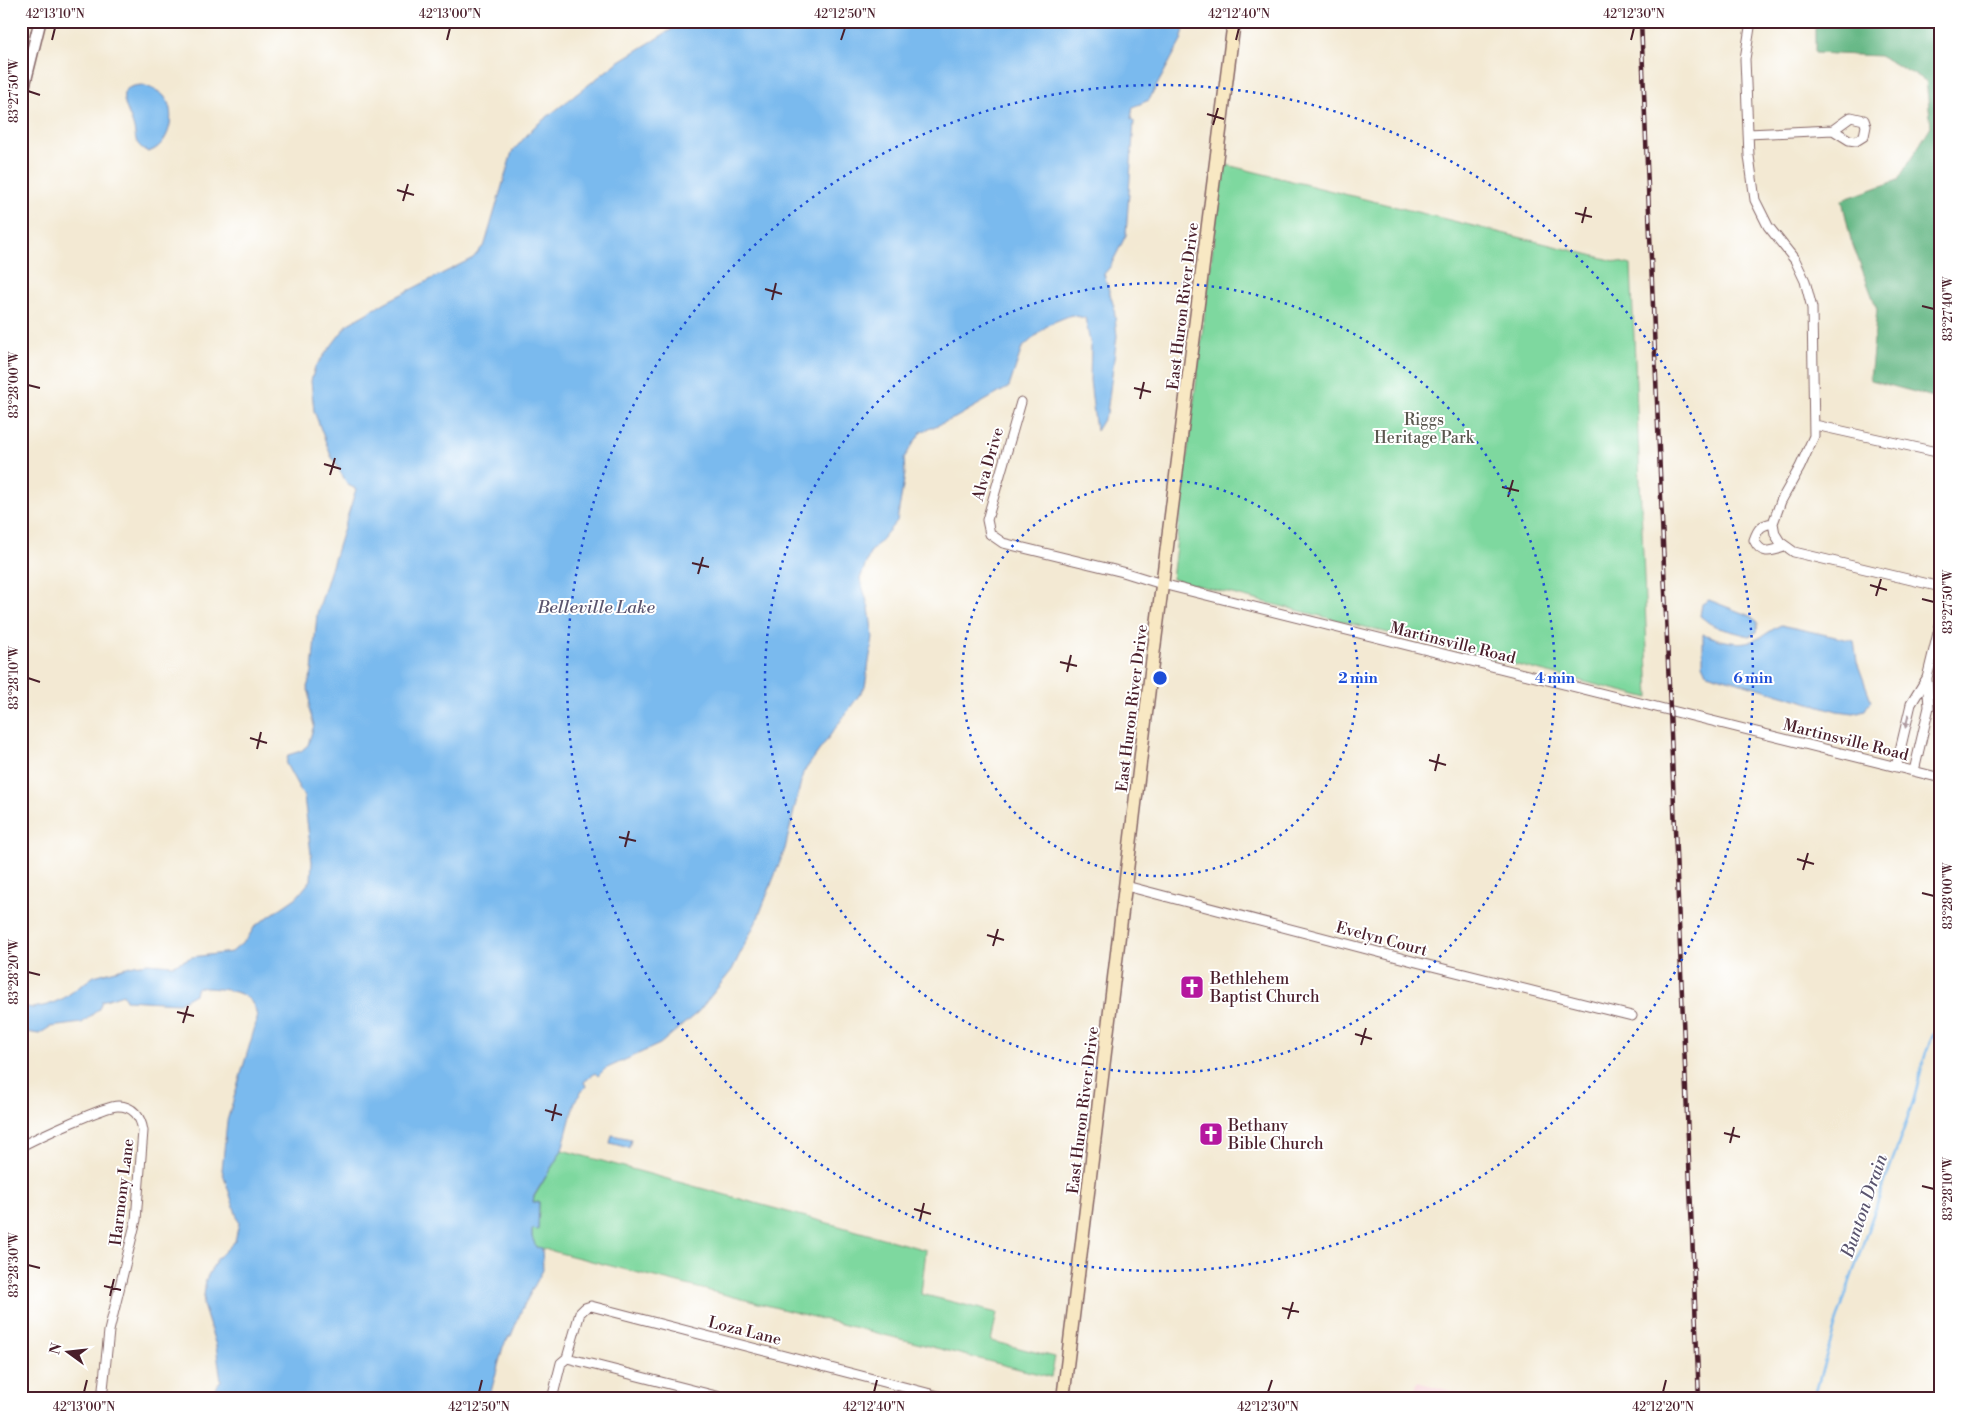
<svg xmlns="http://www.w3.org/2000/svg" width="1962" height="1420" font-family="'Libre Bodoni',serif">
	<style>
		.built { fill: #f6cfd6 }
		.green { fill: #7ed89f; stroke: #647c65 }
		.forest { fill: #66b886; stroke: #586c58 }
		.water { fill: #7abaee; stroke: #626c8c }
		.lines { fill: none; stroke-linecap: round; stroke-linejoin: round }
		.stream { stroke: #7abaee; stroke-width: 2.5 }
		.minor-casing { stroke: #856666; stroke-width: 11 }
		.tertiary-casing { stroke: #856666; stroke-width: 14 }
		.secondary-casing { stroke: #856666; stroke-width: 15 }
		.minor { stroke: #fff; stroke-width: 9 }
		.tertiary { stroke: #fff; stroke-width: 11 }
		.secondary { stroke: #f8e8c3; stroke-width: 12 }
		.rail-casing { stroke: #4a1f2b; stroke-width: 4.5 }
		.rail { stroke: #fff; stroke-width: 2.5; stroke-dasharray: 8; stroke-linecap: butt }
		.oneway { fill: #ae9aa0 }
		.ticks { fill: none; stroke: #4a1f2b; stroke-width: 2 }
		.ring { fill: none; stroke: #1d4ed8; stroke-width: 2.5; stroke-dasharray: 2.5 5 }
		.labels { text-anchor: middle; stroke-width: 4; stroke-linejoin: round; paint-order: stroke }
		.street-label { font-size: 16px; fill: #4a1f2b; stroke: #fff }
		.park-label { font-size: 16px; fill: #5a564e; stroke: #fff }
		.poi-label { font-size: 16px; fill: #4a1f2b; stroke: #fff; text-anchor: start }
		.water-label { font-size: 18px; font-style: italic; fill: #5b556f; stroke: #fff }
		.centre { fill: #1d4ed8; stroke: #fff; stroke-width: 2.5 }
		.ring-label { font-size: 15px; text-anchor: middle; font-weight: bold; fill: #1d4ed8; stroke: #fff; stroke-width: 4; stroke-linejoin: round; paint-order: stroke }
		.neatline { fill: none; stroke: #4a1f2b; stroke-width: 2 }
		.ticks-label { font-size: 12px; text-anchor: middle; fill: #4a1f2b }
	</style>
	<rect width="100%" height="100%" fill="#fff"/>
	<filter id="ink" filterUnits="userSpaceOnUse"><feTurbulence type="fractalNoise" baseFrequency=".02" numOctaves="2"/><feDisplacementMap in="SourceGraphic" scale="10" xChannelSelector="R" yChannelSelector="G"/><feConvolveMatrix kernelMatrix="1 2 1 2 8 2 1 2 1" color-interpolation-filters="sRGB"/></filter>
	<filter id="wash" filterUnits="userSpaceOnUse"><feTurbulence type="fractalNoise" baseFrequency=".0096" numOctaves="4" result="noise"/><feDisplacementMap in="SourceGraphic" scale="20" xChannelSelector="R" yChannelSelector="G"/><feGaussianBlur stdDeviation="1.12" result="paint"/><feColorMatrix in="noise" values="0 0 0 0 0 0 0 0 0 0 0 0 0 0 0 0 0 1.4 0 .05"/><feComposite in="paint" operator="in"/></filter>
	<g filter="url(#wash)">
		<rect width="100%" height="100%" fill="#f3e9d3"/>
		<path class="built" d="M1417,1382l65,17h-69z"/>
		<path class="green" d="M1223,164l408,101 18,433 -477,-119z
			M562,1150l364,100 -5,44 76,19 -6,28 64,16 -4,20 -515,-130 -4,-10v-8h6l1,-27h-6l1,-5z"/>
		<path class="forest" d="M1815,21h126v378l-71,-19 7,-71 -26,-69 -9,-40 56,-20 33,-54 -5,-45 -46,-25 -65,-3z"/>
		<path class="water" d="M681,21h505l-5,20 -32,59 -16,7 -2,12 3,2 -8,114 -16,32 -6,7 10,33 3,29 -10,77 -11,18 -6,-51 1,-33 -6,-29 -14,-3 -22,9 -27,24 -13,39 -54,31 -34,14 -17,26 1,16 -8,47 -27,32 -10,26 9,29 4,29 -8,50 -62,86 -18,76 -27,69 -26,52 -34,42 -38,32 -55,25 -7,7 -3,-3 -11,9 2,4 -11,15 -13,49 -28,46 -1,6h6l-1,28 -6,-1v8l4,10 6,1 1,22 -21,39 -11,27h-2l-6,11 -14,52h-282l14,-19 -5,-34 -13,-41 3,-26 11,-20 18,-18 4,-18 -17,-53 5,-49 30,-101c-1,-33 -35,-30 -60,-33l-2,7 -16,9 -53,-3 -3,-6 -21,7 -3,8 -17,14 -32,4 -11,7 -18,-3v-25l12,2 15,-3 16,-7 30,-22 40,-11 14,-2 25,2 19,-8 40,-5 15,-13 8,-13 42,-29 14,-17 1,-18 -8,-65 -18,-33 2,-9 13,-4 7,-6 6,-20 -5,-16 1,-14 -3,-8 5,-15 5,-58 39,-125 -8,-4 -17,-29 -17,-45 -3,-30 4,-14 33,-43 38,-22 87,-44 12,-14 27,-92 22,-25 84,-65 61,-37z
			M143,85c8,3 15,5 21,11 14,17 5,51 -16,56 -17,-10 -10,-14 -16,-30 -6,-17 -20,-36 11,-37z
			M1709,600l41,16 8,6 -1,10 -8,4 -30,-8 -10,-5 -9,-7 2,-12z
			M1781,625l73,16 3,21 14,38 -6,10 -11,3 -17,-2 -130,-38 -4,-9v-30c18,6 35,13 54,5 9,-4 15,-10 24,-14z
			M612,1135l19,4 -2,9 -19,-5z"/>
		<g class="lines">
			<path class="stream" d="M1814,1399c26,-99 64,-195 97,-291 10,-28 11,-61 30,-85"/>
		</g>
	</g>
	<g filter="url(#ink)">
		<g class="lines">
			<g class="minor-casing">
				<path id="minor" d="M1751,21l-6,38 4,97 6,44 13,26 27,34 10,21 7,27 2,128 -14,31 -19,34 -8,22 2,11 5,8 14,10 147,35
					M1748,134l85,-4 18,-13 13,3 2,6 -2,10 -8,5 -7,-1 -16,-10
					M1021,402l-34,118 3,14 13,9 120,29 39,12 779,194
					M1815,425l126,28
					M1773,523c-12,2 -15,5 -19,17 7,15 16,12 30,7
					M1896,767l15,-63 16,-26
					M1914,771l15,-64 -2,-29 14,-57
					M1126,886l294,77 212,53
					M21,1146c16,-8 83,-40 97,-40 15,0 23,11 25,25l-7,89 -27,111 -7,68
					M567,1358l13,-45 5,-5 6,-2 359,93
					M567,1358l161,41
					M552,1399l9,-36 6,-5"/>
			</g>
			<g class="tertiary-casing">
				<path id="tertiary" d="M21,98l19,-77"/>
			</g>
			<g class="secondary-casing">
				<path id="secondary" d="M1063,1399l88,-727 83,-651"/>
			</g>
			<use href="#minor" class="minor"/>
			<use href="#tertiary" class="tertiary"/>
			<use href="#secondary" class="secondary"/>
			<g class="rail-casing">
				<path id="rail" d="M1641,21l58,1378"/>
			</g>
			<use href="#rail" class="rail"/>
		</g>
		<defs><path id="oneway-solid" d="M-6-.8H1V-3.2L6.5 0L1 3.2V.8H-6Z" transform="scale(1.25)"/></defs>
		<use class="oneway" href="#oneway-solid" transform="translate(1907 721) rotate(104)"/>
	</g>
	<path class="ticks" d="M52,40l3,-12M447,40l3,-12M841,40l4,-12M1236,40l3,-12M1631,40l3,-12M28,91l12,4M1207,114l17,5M1213,125l5,-17M397,190l17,5M403,201l5,-17M1575,213l17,4M1582,223l4,-16M765,289l17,5M772,300l4,-17M1922,306l12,3M28,385l12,3M1134,388l17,4M1140,399l4,-17M324,464l17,5M330,475l5,-17M1502,487l17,4M1508,497l5,-17M692,563l17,4M698,574l5,-17M1870,585l17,5M1876,596l5,-17M1922,599l12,3M1060,662l17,4M1067,672l4,-17M28,678l12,4M250,738l17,5M257,749l4,-17M1429,760l17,5M1435,771l4,-17M619,837l17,4M625,847l4,-16M1797,859l17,5M1803,870l5,-17M1922,893l12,3M987,935l17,5M993,946l5,-17M28,972l12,3M177,1012l17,4M183,1023l5,-17M1355,1034l17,5M1361,1045l5,-17M545,1110l17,5M552,1121l4,-17M1724,1133l16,4M1730,1143l4,-16M1922,1186l12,3M914,1209l17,5M920,1220l4,-17M28,1265l12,3M104,1286l17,4M110,1296l4,-17M1282,1308l17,4M1288,1319l5,-17M84,1392l3,-12M479,1392l3,-12M874,1392l3,-12M1268,1392l4,-12M1663,1392l3,-12"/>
	<g class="ring">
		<circle cx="1160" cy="678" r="198"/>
		<circle cx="1160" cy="678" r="395"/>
		<circle cx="1160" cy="678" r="593"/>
	</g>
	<defs>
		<g id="church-square" transform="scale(1.25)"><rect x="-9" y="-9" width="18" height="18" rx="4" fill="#b5179e" stroke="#fff"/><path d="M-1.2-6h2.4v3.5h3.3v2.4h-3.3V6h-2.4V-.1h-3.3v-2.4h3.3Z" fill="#fff"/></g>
	</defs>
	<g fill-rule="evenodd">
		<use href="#church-square" x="1192" y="987"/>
		<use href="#church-square" x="1211" y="1134"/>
	</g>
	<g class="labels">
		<g class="street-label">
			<text transform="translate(1182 306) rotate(-83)" y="6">East Huron River Drive</text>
			<text transform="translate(987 464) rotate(-74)" y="6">Alva Drive</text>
			<text transform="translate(1453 642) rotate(14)" y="6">Martinsville Road</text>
			<text transform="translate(1131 708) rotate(-83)" y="6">East Huron River Drive</text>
			<text transform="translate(1846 739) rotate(14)" y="6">Martinsville Road</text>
			<text transform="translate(1382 938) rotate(15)" y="6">Evelyn Court</text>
			<text transform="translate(1082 1110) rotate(-83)" y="6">East Huron River Drive</text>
			<text transform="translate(121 1192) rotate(-83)" y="6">Harmony Lane</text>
			<text transform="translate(745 1330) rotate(14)" y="6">Loza Lane</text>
		</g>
		<g class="park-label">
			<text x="1424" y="425">Riggs<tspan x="1424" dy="18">Heritage Park</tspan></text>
		</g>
		<g class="poi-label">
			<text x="1210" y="984">Bethlehem<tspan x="1210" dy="18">Baptist Church</tspan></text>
			<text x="1228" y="1131">Bethany<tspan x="1228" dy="18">Bible Church</tspan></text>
		</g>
		<g class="water-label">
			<text x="596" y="613">Belleville Lake</text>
			<text transform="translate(1864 1206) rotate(-71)" y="6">Bunton Drain</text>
		</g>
	</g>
	<circle cx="1160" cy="678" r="8" class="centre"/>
	<g class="ring-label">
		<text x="1358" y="683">2 min</text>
		<text x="1555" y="683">4 min</text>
		<text x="1753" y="683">6 min</text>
	</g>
	<rect width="1962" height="1420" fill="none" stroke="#fff" stroke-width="55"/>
	<g transform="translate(68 1352) rotate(285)" stroke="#ffffff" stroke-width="4" paint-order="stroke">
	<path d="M0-4L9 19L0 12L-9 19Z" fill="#4a1f2b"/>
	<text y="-8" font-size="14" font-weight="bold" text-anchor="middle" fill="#4a1f2b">N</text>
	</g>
	<rect x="28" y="28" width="1906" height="1364" class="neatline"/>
	<g class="ticks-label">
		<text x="55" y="18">42°13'10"N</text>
		<text x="450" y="18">42°13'00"N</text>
		<text x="845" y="18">42°12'50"N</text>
		<text x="1239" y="18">42°12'40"N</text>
		<text x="1634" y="18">42°12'30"N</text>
		<text transform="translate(14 91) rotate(-90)" y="4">83°27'50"W</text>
		<text transform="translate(1948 309) rotate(-90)" y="4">83°27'40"W</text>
		<text transform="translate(14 385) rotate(-90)" y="4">83°28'00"W</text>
		<text transform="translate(1948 602) rotate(-90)" y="4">83°27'50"W</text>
		<text transform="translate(14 678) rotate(-90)" y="4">83°28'10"W</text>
		<text transform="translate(1948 896) rotate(-90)" y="4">83°28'00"W</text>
		<text transform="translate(14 972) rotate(-90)" y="4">83°28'20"W</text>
		<text transform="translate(1948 1189) rotate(-90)" y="4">83°28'10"W</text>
		<text transform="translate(14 1265) rotate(-90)" y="4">83°28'30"W</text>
		<text x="84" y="1411">42°13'00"N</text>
		<text x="479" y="1411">42°12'50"N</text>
		<text x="874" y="1411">42°12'40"N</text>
		<text x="1268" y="1411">42°12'30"N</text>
		<text x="1663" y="1411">42°12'20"N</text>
	</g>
</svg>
